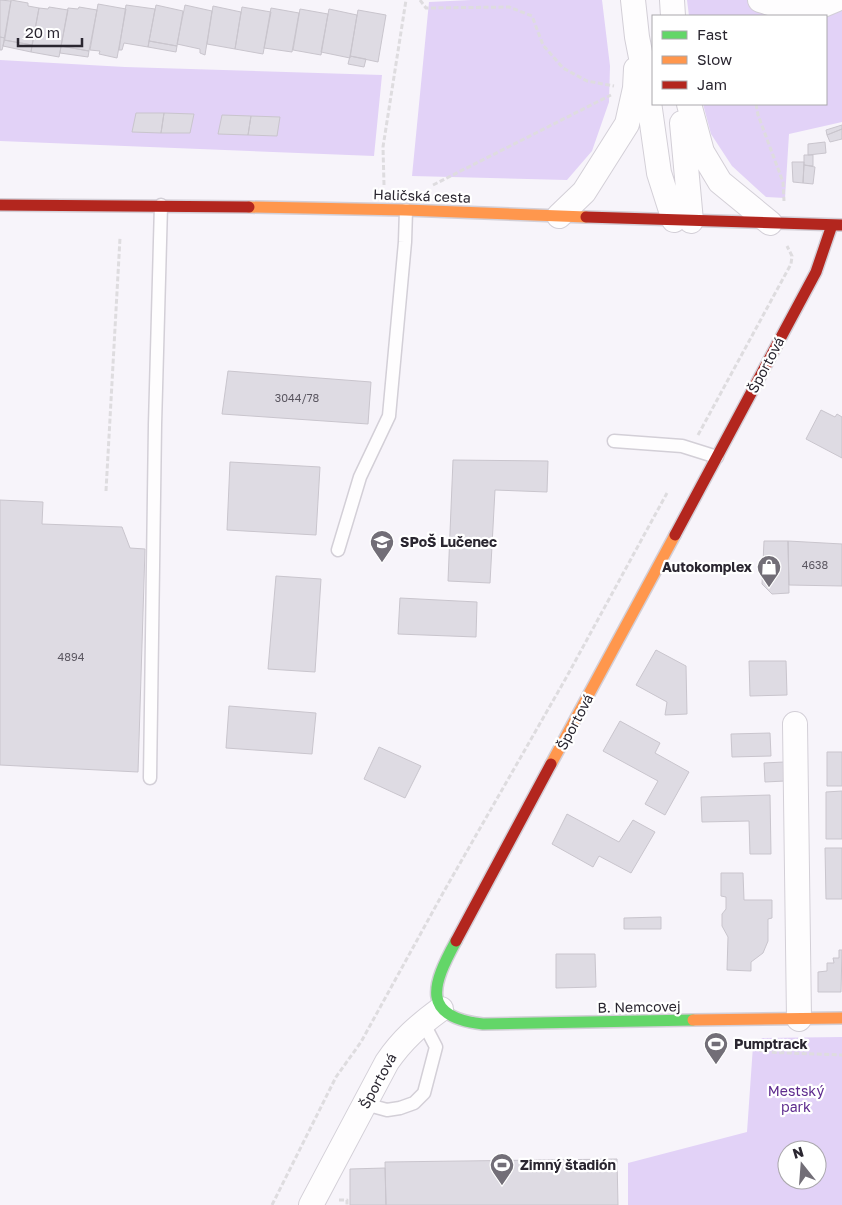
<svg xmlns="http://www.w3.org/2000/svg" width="842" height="1205" font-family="'Golos Text',sans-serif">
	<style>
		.green { fill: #e2d2f7; fill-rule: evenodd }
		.building { fill: #dedbe3; stroke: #c9c5cd }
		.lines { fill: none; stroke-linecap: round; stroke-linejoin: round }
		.lane-casing { stroke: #d3cfd7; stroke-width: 15 }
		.street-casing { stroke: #d3cfd7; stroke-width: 26 }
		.fast-casing { stroke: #d3cfd7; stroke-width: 14 }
		.slow-casing { stroke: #d3cfd7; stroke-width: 14 }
		.jam-casing { stroke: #d3cfd7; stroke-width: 14 }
		.path { stroke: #dedcdf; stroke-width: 3; stroke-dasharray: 5 2.5; stroke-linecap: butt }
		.lane { stroke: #fefdfe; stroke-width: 12 }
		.street { stroke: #fefdfe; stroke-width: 24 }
		.fast { stroke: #63d668; stroke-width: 11 }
		.slow { stroke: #ff974d; stroke-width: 11 }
		.jam { stroke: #b3261e; stroke-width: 11 }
		.labels { text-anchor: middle; stroke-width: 4.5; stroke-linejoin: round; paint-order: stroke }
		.number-label { font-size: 11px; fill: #5a5660 }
		.street-label { font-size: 14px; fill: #2a2630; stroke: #fff }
		.poi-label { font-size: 14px; font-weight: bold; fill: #2a2630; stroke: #fff; text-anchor: start }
		.park-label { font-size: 14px; fill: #5e2b8e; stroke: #fff }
	</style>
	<rect width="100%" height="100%" fill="#f7f4fa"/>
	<path class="green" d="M471,0h131l8,66 -1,36 -17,49 -25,29 -155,-4 17,-174z
		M687,0h155v122l-53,12 -4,64 -19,-1 -34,-31 -21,-32 -8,-30h123v-88h-137z
		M0,60l125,7 257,8 -8,81 -374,-15z
		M842,1037v168h-214v-42l119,-31 6,-86 3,-5 7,-3zM787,1150h30v30h-30z"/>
	<path class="building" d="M0,0l11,1 -6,37 -5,-1z
		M11,0l17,3v3l11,2 -7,37 -28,-5z
		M98,4l28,5 -9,49 -18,-4 1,-3 -10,-1z
		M126,5l29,4 -7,38 -24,-4 -2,7h-3z
		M156,5l27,6 -6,35 -28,-5z
		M185,5l27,6 -7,44 -5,-2v-4l-23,-5z
		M213,6l28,6 -6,37 -28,-5z
		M49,7l19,3 -9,47 -28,-5 8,-44 9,1z
		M79,7l18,3 -8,41 -28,-5 7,-38 10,1z
		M242,7l29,5 -8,42 -28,-5z
		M271,8l28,5 -7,39 -28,-4z
		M300,9l28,5 -7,41 -28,-5z
		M329,9l28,6 -7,43 -29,-6z
		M358,10l28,5 -8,47 -28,-6z
		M0,37l5,1 -3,12h-2z
		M4,40l28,5 -1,7 -28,-6z
		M149,41l28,5 -1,6 -28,-5z
		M61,46l28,5 -1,6 -28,-4z
		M350,56l16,3 -2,8 -16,-3z
		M136,113h28l-3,20 -29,-1z
		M164,113l30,1 -4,19h-29z
		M222,115l29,1 -3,19 -30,-1z
		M251,116l29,1 -3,19 -29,-1z
		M842,125v4l-15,6 -1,-5z
		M842,129v10l-12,3 -3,-7z
		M825,142l1,11 -18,2v-11z
		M804,155h9v11l-9,-1z
		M792,162h12l-1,21 -10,-1z
		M804,165l11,2 -2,17 -10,-1z
		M228,371l143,11 -3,42 -146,-10z
		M821,410l14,7 2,-3 5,3v41l-36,-19z
		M453,460l95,1 -1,31 -52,-2 -5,93 -42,-2z
		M230,462l90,5 -4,68 -89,-5z
		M0,500l43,2 -1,22 80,3 8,21 15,1 -7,223 -138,-7z
		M764,541h24l1,52 -17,1 -10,-10z
		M788,541l54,3v42l-53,-1z
		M276,576l45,3 -6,93 -47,-3z
		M400,598l77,4 -1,35 -78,-3z
		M656,650l30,16 1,48 -22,1 2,-13 -31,-17z
		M749,661h37l1,34 -37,1z
		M229,706l87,7 -4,41 -86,-6z
		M620,721l40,22 -5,10 34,19 -24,43 -20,-11 13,-23 -55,-30z
		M770,733l1,23 -39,1 -1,-23z
		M379,747l42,19 -16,32 -41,-19z
		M827,752h15v34h-15z
		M784,762l1,19 -20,1 -1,-19z
		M842,791v48h-16v-47z
		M770,795l1,59h-21l-1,-33 -47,1 -1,-25z
		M567,814l52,28 14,-22 22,12 -24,41 -32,-17 -6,11 -41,-23z
		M825,848h17v51h-16z
		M721,873h22l1,27h28v18l-4,1v22l-5,12 -12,9v9l-24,-1 1,-33 -6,-11v-12l4,-5v-12l-5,-1z
		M661,917v12h-37v-11z
		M839,950h3l-1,42h-23v-20l9,-1v-8h7l-1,-5h6z
		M556,954h39l1,33 -40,1z
		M617,1159l1,46h-232l-1,-43z
		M385,1168l1,37h-36v-36z"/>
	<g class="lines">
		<g class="lane-casing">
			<path id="lane" d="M614,441l68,5 35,11
				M338,550l22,-73 29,-61 16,-174 1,-32
				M150,778l5,-353 6,-220
				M365,1104l22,6 13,-2 14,-5 10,-10 12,-46 -13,-25"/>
		</g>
		<g class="street-casing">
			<path id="street" d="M633,0l4,37 10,51 12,85 15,47
				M672,0l1,16
				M760,0l26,8h30l19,-8
				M689,104l13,48 18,30 50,41
				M682,123l9,98
				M559,216l25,-24 43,-68 8,-36 1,-19
				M795,724l4,295
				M311,1205l76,-143c15,-22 32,-37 54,-53"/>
		</g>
		<g class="fast-casing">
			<path id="fast" d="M456,941c-24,44 -36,76 27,83l210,-4"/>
		</g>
		<g class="slow-casing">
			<path id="slow" d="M249,207l157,3 180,7
				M551,764l124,-229
				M693,1020l149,-2"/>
		</g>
		<g class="jam-casing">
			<path id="jam" d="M0,205l249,2
				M586,217l256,8
				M675,535l141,-263 16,-47
				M456,941l95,-177"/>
		</g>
		<path class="path" d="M420,0l6,8 83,-1 23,9 11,29 20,23 24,13 27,5
			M756,104l2,11 25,67 1,19
			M384,185l-1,-38 23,-147
			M433,185l178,-90
			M698,435l93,-171 1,-8 -5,-10
			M106,491l14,-253
			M753,1043l9,9 80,3
			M339,1200h8v5
			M272,1205l64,-128 25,-35 82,-149 123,-215 101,-185"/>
		<use href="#lane" class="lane"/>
		<use href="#street" class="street"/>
		<use href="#fast" class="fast"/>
		<use href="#slow" class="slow"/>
		<use href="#jam" class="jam"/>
	</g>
	<defs>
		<g id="school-pin" transform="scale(1.25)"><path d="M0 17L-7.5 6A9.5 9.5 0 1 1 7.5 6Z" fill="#726e77" stroke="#fff"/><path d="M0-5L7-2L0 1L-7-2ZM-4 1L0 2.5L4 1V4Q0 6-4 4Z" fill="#fff"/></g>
		<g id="shop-pin" transform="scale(1.25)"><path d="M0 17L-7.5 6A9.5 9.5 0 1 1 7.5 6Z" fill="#726e77" stroke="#fff"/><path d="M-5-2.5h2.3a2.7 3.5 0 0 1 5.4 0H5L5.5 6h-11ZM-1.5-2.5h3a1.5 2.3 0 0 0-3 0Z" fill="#fff"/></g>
		<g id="stadium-pin" transform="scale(1.25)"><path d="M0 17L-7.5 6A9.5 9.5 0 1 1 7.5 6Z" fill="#726e77" stroke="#fff"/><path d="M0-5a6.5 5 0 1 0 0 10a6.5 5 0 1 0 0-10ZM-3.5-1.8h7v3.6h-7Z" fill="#fff"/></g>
	</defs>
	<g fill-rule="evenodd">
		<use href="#school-pin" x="382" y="542"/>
		<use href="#shop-pin" x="769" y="567"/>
		<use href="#stadium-pin" x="716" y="1044"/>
		<use href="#stadium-pin" x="502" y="1165"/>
	</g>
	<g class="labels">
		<g class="number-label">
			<text x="297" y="402">3044/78</text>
			<text x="815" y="569">4638</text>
			<text x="71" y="661">4894</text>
		</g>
		<g class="street-label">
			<text transform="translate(422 196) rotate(2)" y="5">Haličská cesta</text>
			<text transform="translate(766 365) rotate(-62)" y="5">Športová</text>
			<text transform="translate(575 722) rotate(-62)" y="5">Športová</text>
			<text transform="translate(639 1007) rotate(-1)" y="5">B. Nemcovej</text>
			<text transform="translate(378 1081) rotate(-61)" y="5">Športová</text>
		</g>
		<g class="poi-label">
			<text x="400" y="547">SPoŠ Lučenec</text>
			<text x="752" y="572" text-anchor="end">Autokomplex</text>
			<text x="734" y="1049">Pumptrack</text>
			<text x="520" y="1170">Zimný štadión</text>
		</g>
		<g class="park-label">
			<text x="796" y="1096">Mestský<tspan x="796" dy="16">park</tspan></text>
		</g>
	</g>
	<rect x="652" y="15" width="175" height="90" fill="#ffffff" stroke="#aaa8ac"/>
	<rect x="662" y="31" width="25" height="8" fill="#63d668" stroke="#aaa8ac"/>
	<text x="697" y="40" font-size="15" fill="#2a2630">Fast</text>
	<rect x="662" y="56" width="25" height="8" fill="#ff974d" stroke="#aaa8ac"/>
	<text x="697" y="65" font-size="15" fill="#2a2630">Slow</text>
	<rect x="662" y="81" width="25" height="8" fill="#b3261e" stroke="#aaa8ac"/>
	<text x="697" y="90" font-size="15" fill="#2a2630">Jam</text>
	<g transform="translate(802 1165) rotate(343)"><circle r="24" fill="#ffffff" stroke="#aaa8ac"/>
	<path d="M0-4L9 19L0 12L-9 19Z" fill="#726e77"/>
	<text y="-8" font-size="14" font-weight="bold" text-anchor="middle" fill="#2a2630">N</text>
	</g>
	<path d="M18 38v8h64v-8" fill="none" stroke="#2a2630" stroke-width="2.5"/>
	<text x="25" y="38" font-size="15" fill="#2a2630" stroke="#ffffff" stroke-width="4" paint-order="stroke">20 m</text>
</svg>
